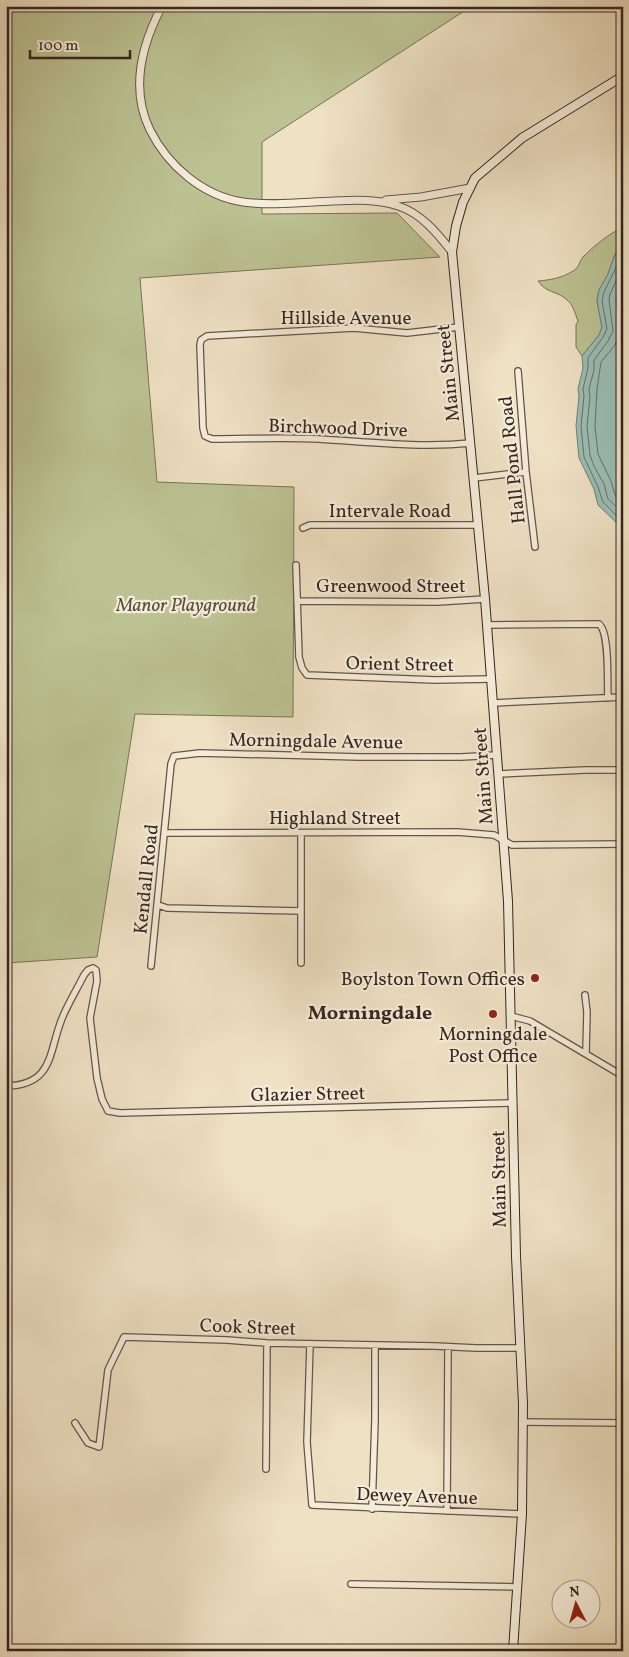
<svg xmlns="http://www.w3.org/2000/svg" width="629" height="1657" font-family="Vollkorn,serif">
	<style>
		.green { fill: #bcc292; stroke: #787459 }
		.water { fill: #9abeb4; stroke: #718179 }
		.lines { fill: none; stroke-linecap: round; stroke-linejoin: round }
		.shore { stroke: #67726a; stroke-width: 1 }
		.minor-casing { stroke: #635549; stroke-width: 8 }
		.tertiary-casing { stroke: #635549; stroke-width: 9 }
		.secondary-casing { stroke: #342620; stroke-width: 10 }
		.minor { stroke: #f5ecd9; stroke-width: 5.5 }
		.tertiary { stroke: #f5ecd9; stroke-width: 7 }
		.secondary { stroke: #f5ecd9; stroke-width: 8 }
		.poi-dot { fill: #8f2418; stroke: #f5ecd9; stroke-width: 2 }
		.labels { text-anchor: middle; stroke-width: 4.5; stroke-linejoin: round; paint-order: stroke }
		.street-label { font-size: 19px; fill: #342620; stroke: #f5ecd9 }
		.park-label { font-size: 19px; font-style: italic; fill: #564d3c; stroke: #f5ecd9 }
		.poi-label { font-size: 19px; fill: #342620; stroke: #f5ecd9; text-anchor: end }
		.neighbourhood-label { font-size: 20px; font-weight: bold; fill: #342620; stroke: #f5ecd9 }
	</style>
	<rect width="100%" height="100%" fill="#efe1c4"/>
	<filter id="stains"><feTurbulence type="fractalNoise" baseFrequency=".004" numOctaves="4"/><feColorMatrix values="0 0 0 0 .2 0 0 0 0 .09 0 0 0 0 .02 0 0 0 .5 -.17"/></filter>
	<radialGradient id="worn" r=".72"><stop offset=".6" stop-color="#630" stop-opacity="0"/><stop offset="1" stop-color="#630" stop-opacity=".3"/></radialGradient>
	<path class="green" d="M6,6h466l-210,136v72l135,-1 43,44 -300,21 17,204 137,5 -1,230 -158,-3 -38,243 -91,6z
		M623,227v18l-8,9 -7,20 -9,16 -2,11 5,26 -3,8 -17,21 -6,-9v-22l2,-4c-3,-8 -5,-17 -12,-22 -9,-8 -20,-6 -28,-18 12,-1 24,-3 35,-10 7,-4 6,-10 11,-15 11,-11 25,-22 39,-29z"/>
	<path class="water" d="M623,245v284l-25,-24 -4,-16 -15,-31 -3,-32 3,-30 -1,-7 5,-21 -1,-12 17,-21 3,-8 -5,-26 2,-11 9,-16 7,-20z"/>
	<g class="lines">
		<path class="shore" d="M623,253l-19,39 -2,9 5,28 -4,8 -15,21v10l-5,21 1,7 -3,30 3,31 14,30 5,15 20,20
			M623,266l-13,28 -1,6 4,31 -5,10 -14,19v10l-5,19 1,8 -3,29 3,29 4,11 10,18 4,15 15,14
			M623,286l-7,14 4,32 -5,13 -14,17 -4,27 -2,37 3,28 13,27 4,14 8,8"/>
		<g class="minor-casing">
			<path id="minor" d="M459,327l-52,6 -53,-5 -147,8 -6,4 -1,5 3,83 2,8 7,3c35,0 71,-2 107,0 51,3 101,9 152,4
				M518,371l8,101 9,75
				M474,478l52,-6
				M303,528l7,-3h168
				M296,565l3,92 3,11 5,7 128,5 56,-1
				M297,601l140,1 48,-3
				M487,625l112,-1c11,9 8,59 9,74
				M493,703l130,-6
				M498,774l87,-4h38
				M165,833l292,-1 37,3 18,10 111,-1
				M301,833v130
				M158,905l9,3 134,3
				M151,966l20,-202 3,-8 26,-3 160,4h101l36,-2
				M585,995l2,17 -1,41
				M511,1016l19,5 93,55
				M6,1086c49,-1 42,-35 57,-70 6,-14 14,-27 21,-41l4,-5 5,-2 3,2 1,11 -7,37 7,60 5,21 6,12 12,2 393,-10
				M310,1344l-3,98 5,63 210,9
				M523,1422l100,1
				M75,1423l13,20 11,4 9,-77 16,-33 103,3 40,3 168,3 41,2h45
				M266,1469l1,-126
				M372,1509l3,-89v-75
				M447,1511l1,-164
				M351,1584l166,3"/>
		</g>
		<g class="tertiary-casing">
			<path id="tertiary" d="M162,6c-20,38 -32,83 -12,124 18,36 53,66 93,72 30,4 61,0 91,-1 22,-1 44,-2 64,5 23,7 40,28 54,46
				M386,200l35,-3 49,-9"/>
		</g>
		<g class="secondary-casing">
			<path id="secondary" d="M513,1651l9,-137 1,-110 -7,-148 -8,-355 -23,-302 -33,-347 4,-26 7,-24 12,-24 47,-40 101,-62"/>
		</g>
		<use href="#minor" class="minor"/>
		<use href="#tertiary" class="tertiary"/>
		<use href="#secondary" class="secondary"/>
	</g>
	<g class="poi-dot">
		<circle cx="535" cy="978" r="5"/>
		<circle cx="493" cy="1014" r="5"/>
	</g>
	<g class="labels">
		<g class="street-label">
			<text x="346" y="324">Hillside Avenue</text>
			<text transform="translate(447 373) rotate(-96)" y="7">Main Street</text>
			<text transform="translate(338 427) rotate(2)" y="7">Birchwood Drive</text>
			<text transform="translate(511 460) rotate(-96)" y="7">Hall Pond Road</text>
			<text x="390" y="517">Intervale Road</text>
			<text x="391" y="592">Greenwood Street</text>
			<text transform="translate(400 663) rotate(1)" y="7">Orient Street</text>
			<text transform="translate(316 740) rotate(1)" y="7">Morningdale Avenue</text>
			<text transform="translate(482 776) rotate(-94)" y="7">Main Street</text>
			<text x="335" y="824">Highland Street</text>
			<text transform="translate(145 879) rotate(-84)" y="7">Kendall Road</text>
			<text transform="translate(308 1093) rotate(-1)" y="7">Glazier Street</text>
			<text transform="translate(498 1179) rotate(-91)" y="7">Main Street</text>
			<text transform="translate(248 1326) rotate(2)" y="7">Cook Street</text>
			<text transform="translate(417 1495) rotate(2)" y="7">Dewey Avenue</text>
		</g>
		<g class="park-label">
			<text x="186" y="611">Manor Playground</text>
		</g>
		<g class="poi-label">
			<text x="525" y="985">Boylston Town Offices</text>
			<text x="493" y="1040" text-anchor="middle">Morningdale<tspan x="493" dy="22">Post Office</tspan></text>
		</g>
		<g class="neighbourhood-label">
			<text x="370" y="1019">Morningdale</text>
		</g>
	</g>
	<rect width="629" height="1657" fill="none" stroke="#efe1c4" stroke-width="25"/>
	<rect x="8" y="8" width="614" height="1642" fill="none" stroke="#342620" stroke-width="2.5"/>
	<rect x="12" y="12" width="604" height="1632" fill="none" stroke="#342620"/>
	<g transform="translate(576 1604) rotate(354)"><circle r="24" fill="#f5ecd9" stroke="#a89d8f"/>
	<path d="M0-4L9 19L0 12L-9 19Z" fill="#8f2418"/>
	<text y="-8" font-size="14" font-weight="bold" text-anchor="middle" fill="#342620">N</text>
	</g>
	<path d="M30 50v8h100v-8" fill="none" stroke="#342620" stroke-width="2.5"/>
	<text x="38" y="50" font-size="15" fill="#342620" stroke="#f5ecd9" stroke-width="4" paint-order="stroke">100 m</text>
	<rect width="100%" height="100%" filter="url(#stains)"/>
	<rect width="100%" height="100%" fill="url(#worn)"/>
</svg>
